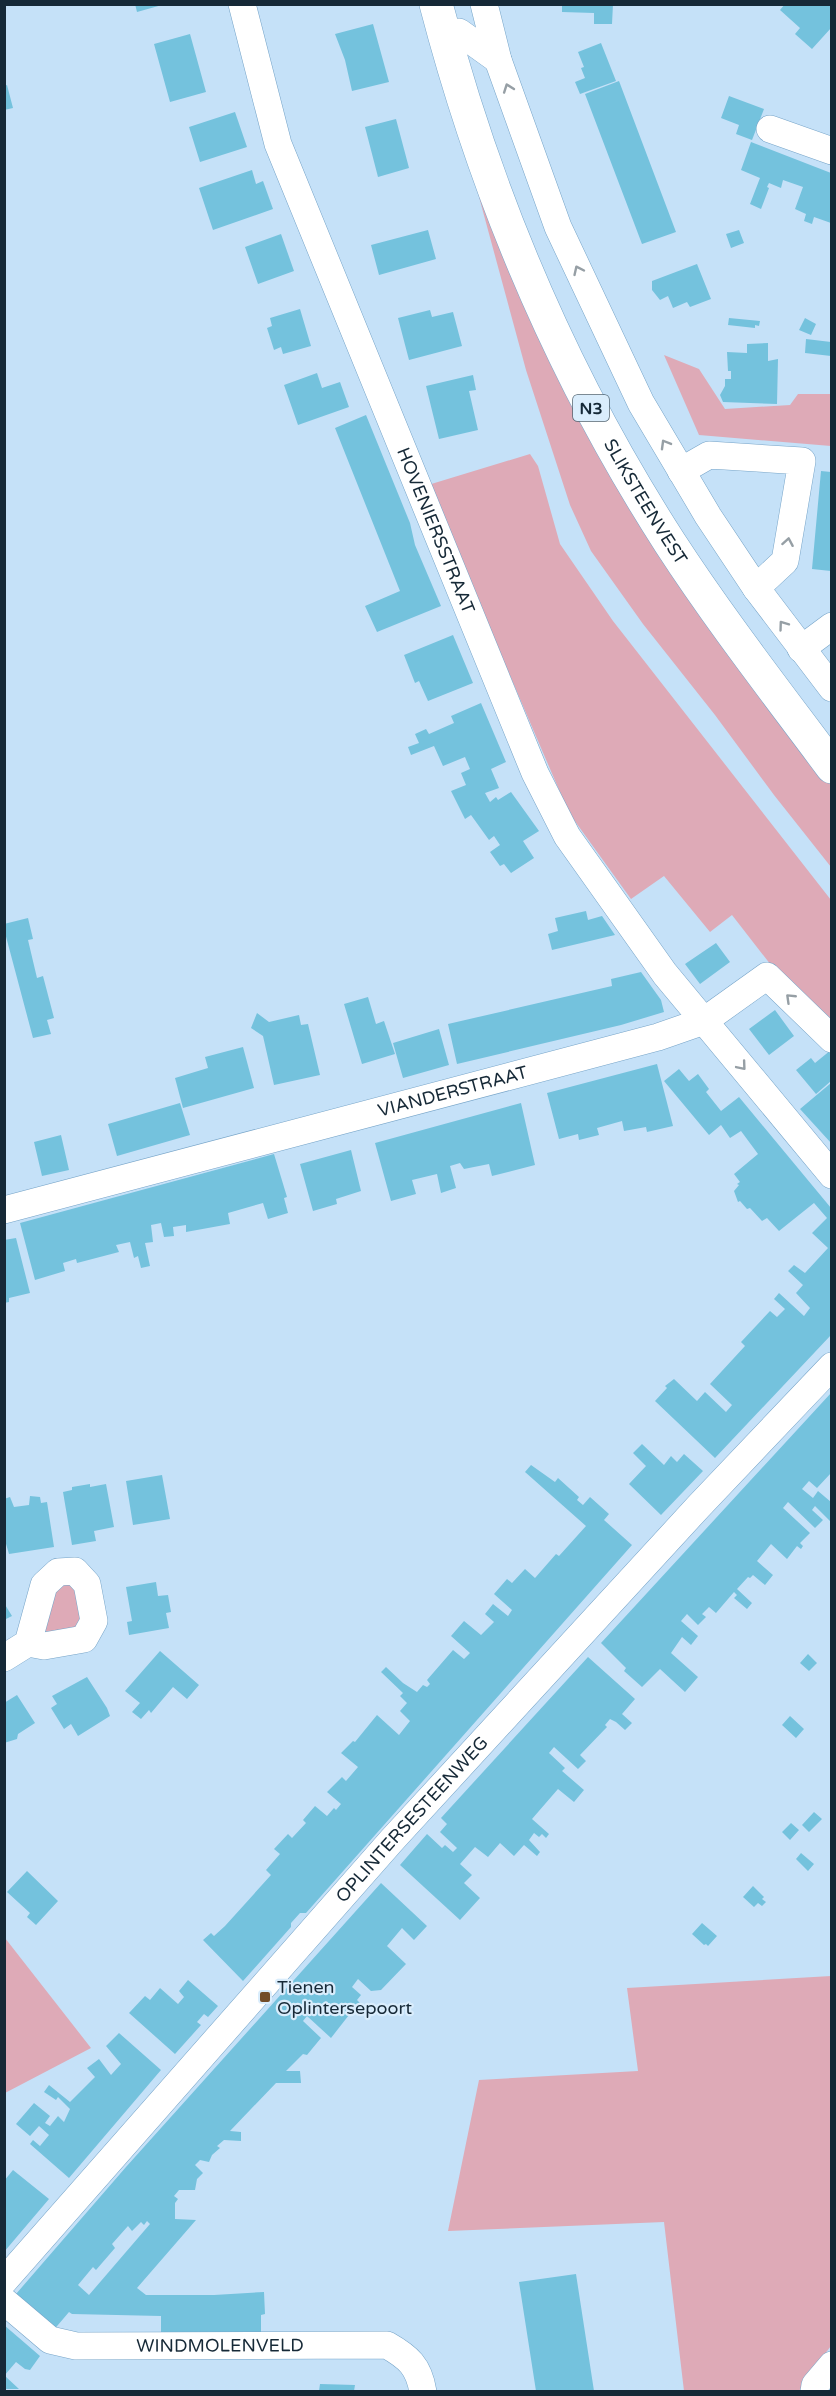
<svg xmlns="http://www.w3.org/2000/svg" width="836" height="2396" font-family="'Varela Round',sans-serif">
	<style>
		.green { fill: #deaab7 }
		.building { fill: #74c2dd; fill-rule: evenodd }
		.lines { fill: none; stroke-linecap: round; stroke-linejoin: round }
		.minor-casing { stroke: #76a4c8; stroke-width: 28 }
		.major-casing { stroke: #76a4c8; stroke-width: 34 }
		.minor { stroke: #fff; stroke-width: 27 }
		.major { stroke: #fff; stroke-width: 33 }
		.oneway { stroke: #969fa5 }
		.poi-dot { fill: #734d29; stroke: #daedfc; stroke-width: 2 }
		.labels { text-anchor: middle; stroke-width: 4.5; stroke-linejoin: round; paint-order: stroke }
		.shield { fill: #daedfc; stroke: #516472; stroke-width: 1.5 }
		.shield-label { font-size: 16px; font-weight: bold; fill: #162937 }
		.street-label { font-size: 18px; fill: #162937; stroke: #daedfc }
		.poi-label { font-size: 18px; fill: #162937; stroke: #daedfc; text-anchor: start }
	</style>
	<rect width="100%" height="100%" fill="#c5e1f8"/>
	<path class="green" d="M450,90l86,216 295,471v90l-57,-72 -59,-80 -72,-91 -52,-73 -21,-46 -44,-135z
		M664,355l35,14 26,40 65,-4 8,-11h33v52l-132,-11z
		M530,454l8,12 22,78 53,77 218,279v128l-43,-41 -56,-72 -22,17 -46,-56 -33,23 -62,-86 -141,-328z
		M75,1571l19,50 -50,25v-61z
		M5,1938l86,110 -86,45h-1z
		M831,1976v370l-18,23 -14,22h-115l-20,-169 -216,9 31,-151 159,-9 -11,-83z"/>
	<path class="building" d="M135,4h27v1l-25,7z
		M562,4h51l-1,20h-18v-11l-32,-1z
		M785,4h46v24l-19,21 -17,-15 5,-6 -20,-18z
		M373,24l16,58 -37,9 -7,-31 -10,-26z
		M190,34l16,58 -36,10 -16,-58z
		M601,43l15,38 -36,13 -5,-12 10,-4 -4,-10 3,-1 -6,-15z
		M619,81l57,151 -34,12 -57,-150z
		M7,85l6,23 -9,2v-24z
		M729,96l35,13 -12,31 -16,-6 3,-9 -18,-7z
		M235,112l12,35 -47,15 -11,-35z
		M396,119l13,49 -31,9 -13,-50z
		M751,142l80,31v50l-17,-6 -2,7 -8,-3 2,-7 -11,-5 8,-22 -20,-7 -2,8 -12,-5 -2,4 2,1 -8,21 -11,-5 10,-26 -19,-8z
		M252,170l4,14 7,-3 10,28 -60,21 -14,-42z
		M428,230l8,29 -57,16 -8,-30z
		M739,230l5,13 -13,5 -5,-14z
		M281,234l13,37 -36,13 -13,-37z
		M697,264l14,35 -21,8 -3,-5 -14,6 -5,-12 -8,4 -8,-10v-9z
		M300,309l11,37 -28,8 -2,-7 -7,3 -7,-22 5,-2 -2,-8z
		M430,310l2,7 21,-5 9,34 -53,14 -11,-42z
		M729,318l31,3 -1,5 -4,-1v3l-27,-3z
		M805,318l11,6 -5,11 -12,-5z
		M806,339l25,3v14l-26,-3z
		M768,343v18l10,-2 -1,45 -54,-2 -3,-7 5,-9v-7h6v-8h-3l-1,-19 20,1v-9z
		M317,373l5,15 18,-6 9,25 -51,18 -14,-40z
		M473,375l3,15 -7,1 9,39 -39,9 -13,-53z
		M366,415l44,108 5,22 26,61 -64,26 -12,-26 35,-15 -65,-163z
		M821,471l10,1v99l-19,-2z
		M453,635l20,48 -45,18 -9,-20 -4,2 -11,-28z
		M481,703l25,59 -15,7 8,19 -14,5 5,9 6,-5 2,3 13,-8 28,39 -16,10 11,17 -23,15 -7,-9 -4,2 -10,-14 10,-7 -6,-9 -5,4 -18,-25 -6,4 -14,-28 15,-6 -5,-12 9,-4 -5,-12 -22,9 -9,-20 -23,9 -3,-8 11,-4 -4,-9 11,-5 3,5 25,-11 -3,-7z
		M586,911l2,9 14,-4 13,19 -63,15 -4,-16 10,-3 -3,-13z
		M28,918l5,21 -5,1 9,38 6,-2 11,42 -7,2 4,14 -18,4 -29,-109v-5z
		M716,943l14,19 -30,22 -15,-20z
		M641,972l20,28 3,12 -43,13 -164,39 -9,-40 164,-38 -1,-7z
		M368,997l8,27 8,-3 11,33 -33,10 -18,-60z
		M775,1010l19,26 -25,19 -20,-26z
		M257,1013l12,9 30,-7 2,10 7,-1 12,51 -46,10 -11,-49 -12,-8z
		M439,1029l10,36 -46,13 -10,-35z
		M243,1047l11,41 -71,20 -8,-30 33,-10 -3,-11z
		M831,1050v31l-15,13 -20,-24 15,-12 4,5z
		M657,1064l16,62 -26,6 -1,-5 -22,4 -2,-10 -25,7 2,7 -20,5 -1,-6 -19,5 -12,-46z
		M679,1069l10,12 9,-7 11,15 -3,3 15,19 18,-14 92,111v127l-116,123 -60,-57 12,-13 -2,-2 9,-7 23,22 8,-9 21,20 6,-7 -22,-21 35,-38 -4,-4 29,-31 7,6 8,-8 -11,-10 5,-6 25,23 6,-8 -14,-15 7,-8 -15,-14 6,-6 11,8 23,-25 -16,-15 15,-15 -13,-15 -35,28 -12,-13 -5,3 -12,-13 -3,1 -7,-8 -2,1 -4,-11 5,-6 -2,-1 3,-2 -6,-8 24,-20 -17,-23 -11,7 -9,-13 -12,10 -45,-54z
		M831,1083v60l-31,-34z
		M180,1103l10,32 -73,21 -9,-32z
		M521,1103l14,62 -43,11 -3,-12 -25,5 -4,-6 -10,3 6,22 -15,5 -4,-19 -25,6 4,14 -25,7 -16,-58z
		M61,1135l8,35 -27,6 -8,-34z
		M351,1150l10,41 -25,8 1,5 -24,7 -13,-47z
		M274,1154l13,43 -3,1 4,15 -20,6 -5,-16 -35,10 2,11 -44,8v-7l-13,2 1,9 -10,1 -3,-14 -10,2 2,17 -8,1 5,23 -9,2 -3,-12 -4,2 -4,-16 -14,3 3,7 -42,11 -1,-4 -13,4 2,8 -30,9 -15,-57z
		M16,1238l14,55 -21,5v4l-5,1v-63z
		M831,1393v80l-14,15 -8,-7 -7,8 11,9 5,-7 13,11v17l-1,2 -15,-15 -3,4 11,10 -8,8 -27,-26 -5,6 27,25 -10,10 3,3 -2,3 -4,-3 -10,13 -16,-15 -14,17 16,14 -8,10 -12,-10 -3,3 -2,-1 -11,12 15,14 -5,6 -13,-11 3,-3 -3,-3 -18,21 -7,-6 -7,7 4,3 -8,8 -11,-11 -6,7 17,15 -7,9 -9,-8 -11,16 27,24 -13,15 -25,-23 -18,18 -18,-16 2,-3 -25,-25z
		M642,1444l22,21 7,-9 6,6 7,-8 19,17 -42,44 -32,-31 17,-18 -13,-13z
		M531,1465l24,17 3,-4 21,19 -2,3 6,5 7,-8 19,17 -5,6 28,25 -326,368h-6l-9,10v4l-48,54 -40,-41 8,-7 3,3 11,-10 46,-51 -5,-5 14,-16 -6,-5 14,-15 4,4 14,-15 -3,-3 12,-14 12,10 7,-8 2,2 5,-6 -14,-12 15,-15 4,4 12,-14 -17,-14 12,-12 2,1 22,-27 22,20 11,-14 -10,-10 7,-8 -7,-7 3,-3 -22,-21 5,-5 17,16 14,9 6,-7 4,2 3,-3 -3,-4 26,-30 11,9 6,-6 -19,-17 13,-15 17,14 13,-13 -9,-8 8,-10 15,12 4,-6 -18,-16 13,-15 5,4 13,-14 10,9 21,-24 3,2 27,-30 -61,-54z
		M162,1475l8,44 -37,6 -7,-44z
		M90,1484v3l16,-3 8,43 -20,4 2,10 -24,4 -9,-53 9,-2v-3z
		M30,1496l10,1 1,6 6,-1 7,45 -45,7 -5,-17v-38l6,-2 4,10 15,-2z
		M156,1582l2,14 10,-1 3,17 -5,1 3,15 -40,7 -2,-13 5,-1 -6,-34z
		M4,1603l8,13 -8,4z
		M160,1651l39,34 -12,14 -14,-12 -22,26 -2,-3 -8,9 -9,-7 8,-9 -15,-12z
		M808,1654l9,9 -8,8 -9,-8z
		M588,1657l47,42 -13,15 10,9 -7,7 -9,-8 -6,-3 -5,6 2,2 -27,28 6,6 -8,8 -24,-22 -5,6 16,15 -3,3 22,19 -10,12 -16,-13 -26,30 17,15 -3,4 -4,-4 -3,3 -5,-4 -5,7 11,12 -3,4 -13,-11 -10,11 -14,-13 -12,14 -13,-10 -15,17 12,11 -8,8 16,15 -20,22 -60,-55 27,-31 15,14 3,-3 8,7 4,-4 -17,-16 7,-8 -6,-6z
		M87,1677l20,31 3,8 -32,20 -7,-12 -7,5 -13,-21 6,-4 -5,-8z
		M17,1695l18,28 -17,11 -1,5 -13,4v-40z
		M790,1716l14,13 -8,9 -14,-13z
		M814,1812l8,7 -13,13 -7,-7z
		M791,1823l8,7 -9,10 -8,-8z
		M801,1853l13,11 -6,7 -12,-12z
		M27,1871l31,30 -22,24 -9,-8 3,-4 -23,-21z
		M381,1883l46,43 -13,14 -12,-12 -15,18 19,18 -25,26 -10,1 -13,-12 -6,8 9,8 -4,5 9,9 -6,1 -4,-4 -25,32 -24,-22 -4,5 18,17 -14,17 -4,-1 -17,17h14l1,12h-25l-46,48 11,1v9l-17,-1 -7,6 3,2 -8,7 -3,7 -9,-2 -5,5 8,8 -6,6 -2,11h-16l-5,6 4,3 -3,4v16l21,1 -59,68 9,7h68l50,-3 1,22 -4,1v19l-100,1v-19l-89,-2 -3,-2 -17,20 -36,-38 110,-127zM147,2221l3,3 -61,71 -11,-10 15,-18 3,3 19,-22 -3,-4 16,-18 4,5 9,-9 3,3z
		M753,1886l11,11 -2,2 4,3 -4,4 -4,-3 -4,4 -11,-10z
		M702,1923l15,13 -9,10 -2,-2 -2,1 -12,-11z
		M188,1980l30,26 -10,11 -4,-3 -7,8 4,3 -26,29 -46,-41 16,-17 5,4 10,-12 18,16 6,-7 -5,-6z
		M119,2033l42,37 -92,108 -39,-34 3,-4 7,6 9,-11 -10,-9 -9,10 -14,-12 18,-21 16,13 -5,7 5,3 8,-10 6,6 6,-13 -12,-12 -2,3 -12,-8 5,-7 21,17 25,-25 -8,-9 12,-9 12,16 10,-11 -15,-18z
		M13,2170l36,29 -45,53v-71z
		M576,2274l18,117h-58l-17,-109z
		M4,2325l36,31 -10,14 -5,-1 -9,-7 -12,14z
		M5,2376l14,13h-14z
		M320,2384l35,1 -1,6h-35z"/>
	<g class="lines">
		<g class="minor-casing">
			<g id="minor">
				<path id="s1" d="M242,4l36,140 257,629 32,63 98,138 167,201"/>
				<path d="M484,4l14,56 60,167 83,176 67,113 48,72 76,100"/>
				<path d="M459,32l39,28"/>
				<path d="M770,129l62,22"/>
				<path d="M681,471l28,-16 93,6 -17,100 -29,27"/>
				<path d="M801,649l31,-23"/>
				<path id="s2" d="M4,1210l654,-173 46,-16 63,-45 65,63"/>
				<path d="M4,1658l24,-15 16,3 40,-7 10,-18 -7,-37 -12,-13 -17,1 -14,13 -16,58"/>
				<path id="s3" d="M4,2281l388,-441 307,-334 133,-140"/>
				<path id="s4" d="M4,2301l46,39 26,6 311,-1c21,12 32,21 36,47"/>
				<path d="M814,2392l1,-7 17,-20"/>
			</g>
		</g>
		<g class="major-casing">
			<g id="major">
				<path id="s5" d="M436,4c50,191 127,373 234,539 50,77 107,150 162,224"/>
			</g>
		</g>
		<use href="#minor" class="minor"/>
		<use href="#major" class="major"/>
	</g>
	<defs><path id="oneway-chevron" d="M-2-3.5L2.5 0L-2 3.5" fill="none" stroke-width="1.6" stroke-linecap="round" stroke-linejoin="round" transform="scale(1.5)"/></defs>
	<g class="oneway">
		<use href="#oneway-chevron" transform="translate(508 88) rotate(-110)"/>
		<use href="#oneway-chevron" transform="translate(578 270) rotate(-115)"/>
		<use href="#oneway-chevron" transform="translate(665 444) rotate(-120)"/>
		<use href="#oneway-chevron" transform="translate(788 542) rotate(-80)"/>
		<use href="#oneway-chevron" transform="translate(783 625) rotate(-126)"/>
		<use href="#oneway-chevron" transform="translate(790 998) rotate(-136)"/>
		<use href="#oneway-chevron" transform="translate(742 1066) rotate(50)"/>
	</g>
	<rect class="poi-dot" x="259" y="1991" width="12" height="12" rx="3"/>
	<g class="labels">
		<rect class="shield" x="573" y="395" width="36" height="26" rx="4.5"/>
		<g class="shield-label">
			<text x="591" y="414">N3</text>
		</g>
		<g class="street-label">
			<text dy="6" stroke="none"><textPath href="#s5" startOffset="542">SLIKSTEENVEST</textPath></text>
			<text dy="6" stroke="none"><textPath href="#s1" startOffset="562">HOVENIERSSTRAAT</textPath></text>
			<text dy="6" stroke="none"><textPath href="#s2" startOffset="464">VIANDERSTRAAT</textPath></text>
			<text dy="6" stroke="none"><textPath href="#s3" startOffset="616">OPLINTERSESTEENWEG</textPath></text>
			<text dy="6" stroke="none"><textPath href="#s4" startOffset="231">WINDMOLENVELD</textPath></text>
		</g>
		<g class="poi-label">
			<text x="277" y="1993">Tienen<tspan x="277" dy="21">Oplintersepoort</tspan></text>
		</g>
	</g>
	<rect width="836" height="2396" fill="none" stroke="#162937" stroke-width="12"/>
</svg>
